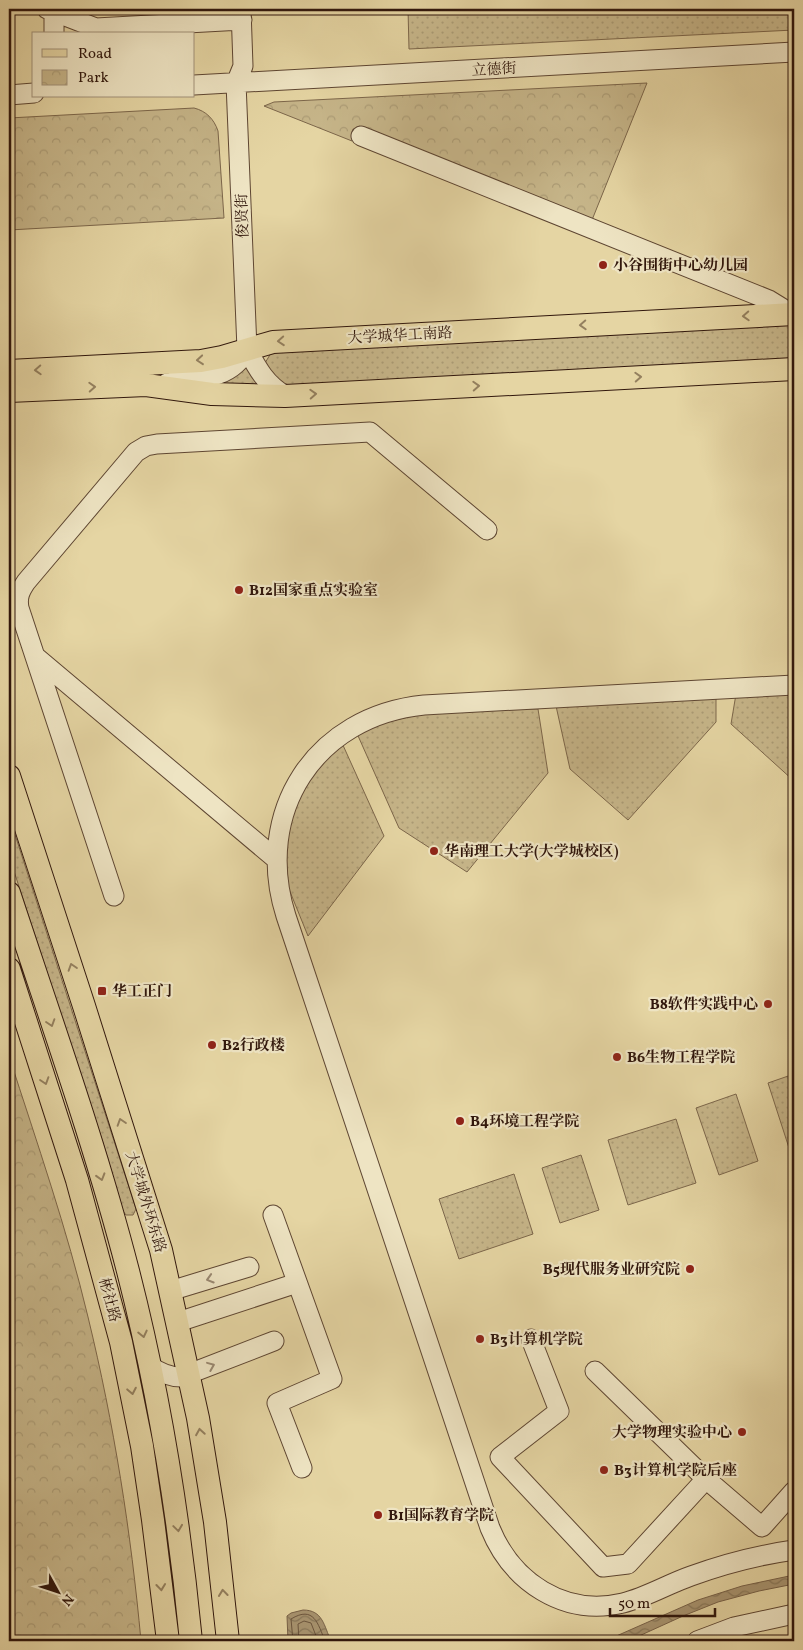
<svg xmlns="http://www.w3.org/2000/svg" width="803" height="1650" font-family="Vollkorn,'Noto Serif SC',serif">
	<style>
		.grass { fill: url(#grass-dots); stroke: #7c664a }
		.park { fill: url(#park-crowns); stroke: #7c664a }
		.water { fill: url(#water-waves); stroke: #786248 }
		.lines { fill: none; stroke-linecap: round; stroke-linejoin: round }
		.shore { stroke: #6c563e; stroke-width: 1 }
		.minor-casing { stroke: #5e4632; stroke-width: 21 }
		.major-casing { stroke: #31170c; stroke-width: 24 }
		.minor { stroke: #eee4c3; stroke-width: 19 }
		.major { stroke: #e5d5a3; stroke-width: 22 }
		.oneway { stroke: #94805f }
		.oneway2 { stroke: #998871 }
		.poi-dot { fill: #8f2418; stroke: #eee4c3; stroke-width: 2 }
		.labels { text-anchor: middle; stroke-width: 4.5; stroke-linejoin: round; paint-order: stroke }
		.street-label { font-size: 15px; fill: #31170c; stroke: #eee4c3 }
		.poi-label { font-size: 15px; font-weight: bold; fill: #31170c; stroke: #eee4c3; text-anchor: start }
	</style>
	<defs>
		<pattern id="grass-dots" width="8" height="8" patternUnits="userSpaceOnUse" patternTransform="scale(1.25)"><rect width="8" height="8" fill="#c6b589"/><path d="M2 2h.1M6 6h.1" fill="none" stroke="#ab9b75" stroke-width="1.8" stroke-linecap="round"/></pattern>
		<pattern id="park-crowns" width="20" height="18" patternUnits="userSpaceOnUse" patternTransform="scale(1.25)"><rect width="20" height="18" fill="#c6b589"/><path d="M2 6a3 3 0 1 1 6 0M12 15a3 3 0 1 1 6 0" fill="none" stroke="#ab9b75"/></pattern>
		<pattern id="water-waves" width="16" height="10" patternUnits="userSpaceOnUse" patternTransform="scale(1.25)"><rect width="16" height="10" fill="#a89470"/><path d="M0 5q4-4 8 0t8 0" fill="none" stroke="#89785a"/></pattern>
	</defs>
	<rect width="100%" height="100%" fill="#e5d5a3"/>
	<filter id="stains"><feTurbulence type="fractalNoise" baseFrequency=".004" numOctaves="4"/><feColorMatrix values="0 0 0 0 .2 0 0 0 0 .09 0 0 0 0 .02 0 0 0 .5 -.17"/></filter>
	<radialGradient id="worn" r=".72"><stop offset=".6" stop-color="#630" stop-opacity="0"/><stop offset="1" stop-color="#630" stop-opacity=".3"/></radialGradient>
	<path class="grass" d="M408,9h386v21l-385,19z
		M794,319v44l-501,23 -14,-4 -14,-19 6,-10z
		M246,366l17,20h-61z
		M794,690v91l-63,-57 5,-30z
		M716,693v29l-88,98 -58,-51 -14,-63z
		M449,708l89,1 10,64 -81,99 -68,-44 -44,-99z
		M342,743l42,93 -76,100 -30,-74 30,-92z
		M9,816l127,393 -3,6h-7l-3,-4 -18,-62 -96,-293z
		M794,1074v76l-4,1 -22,-68z
		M736,1094l22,67 -39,14 -23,-67z
		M676,1119l20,64 -68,22 -20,-65z
		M581,1155l18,55 -39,13 -18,-55z
		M514,1174l19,60 -74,25 -20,-60z"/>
	<path class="park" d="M647,83l-55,137 -233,-94 -7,15 -88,-35 10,-4z
		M194,108c12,3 20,11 24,23l6,87 -215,12v-112z
		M9,1056c28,87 58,173 79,261 26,107 43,215 53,324h-132z"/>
	<path class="water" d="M794,1575v9l-35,7 -41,11 -35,14 -55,25h-23l93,-41 44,-14z
		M303,1610c20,0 21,16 28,31h-43l-1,-25 4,-3z"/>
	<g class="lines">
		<path class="shore" d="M293,1641l-2,-22c23,-14 27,5 34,22
			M299,1641l-1,-17 6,-3 7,2 7,18"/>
		<g class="minor-casing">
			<path id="minor" d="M47,9l49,19 146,-8
				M241,9l2,57 -7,17 11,266c10,19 19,36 39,47
				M54,11v23
				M194,85l600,-33
				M9,95l25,-2
				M361,136l408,164 13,8 4,6
				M167,383c30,-4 65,-3 80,-34
				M36,657l240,202
				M794,685l-370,20c-109,11 -171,107 -138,211l204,612c22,54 74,89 133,75 24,-6 45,-19 68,-27 33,-12 68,-21 103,-26
				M114,896l-95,-288c-2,-11 1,-17 7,-26l110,-130 10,-6 11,-2 213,-12 117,98
				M273,1215l59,164 -55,24 25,65
				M170,1291l79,-24
				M178,1322l119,-39
				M531,1339l28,72 -59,46 103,110 25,-3 78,-85
				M150,1366c10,7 19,11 31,11l93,-36
				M595,1371l111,108 56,48 32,-36
				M697,1641l37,-14 60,-13"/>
		</g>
		<g class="major-casing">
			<path id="major" d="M9,371l192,-10 21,-4 51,-15 521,-28
				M9,391l137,-6 66,9 73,2 509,-27
				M9,776l75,230 77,244 37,168 17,104 13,119
				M9,893c41,125 86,250 119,378 31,121 51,245 63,370
				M9,969l68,211 44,162 21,104 11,74 15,121"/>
		</g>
		<use href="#minor" class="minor"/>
		<use href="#major" class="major"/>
	</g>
	<defs><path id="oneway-chevron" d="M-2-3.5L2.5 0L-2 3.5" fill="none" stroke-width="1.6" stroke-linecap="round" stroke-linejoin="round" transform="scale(1.25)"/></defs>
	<g class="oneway">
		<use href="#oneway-chevron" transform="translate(746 316) rotate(177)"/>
		<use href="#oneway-chevron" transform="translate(583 325) rotate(177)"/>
		<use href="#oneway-chevron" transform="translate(281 341) rotate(176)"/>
		<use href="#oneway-chevron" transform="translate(200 360) rotate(175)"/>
		<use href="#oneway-chevron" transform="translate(38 370) rotate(177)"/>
		<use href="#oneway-chevron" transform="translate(638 377) rotate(-3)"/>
		<use href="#oneway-chevron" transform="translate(476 386) rotate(-3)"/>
		<use href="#oneway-chevron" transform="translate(92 387) rotate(-3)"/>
		<use href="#oneway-chevron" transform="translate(313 394) rotate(-3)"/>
		<use href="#oneway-chevron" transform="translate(72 967) rotate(-108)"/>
		<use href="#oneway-chevron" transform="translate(51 1023) rotate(72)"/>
		<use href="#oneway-chevron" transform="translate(45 1081) rotate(72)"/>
		<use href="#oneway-chevron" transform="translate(121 1122) rotate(-108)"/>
		<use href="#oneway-chevron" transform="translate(101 1177) rotate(73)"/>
		<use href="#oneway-chevron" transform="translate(143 1334) rotate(77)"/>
		<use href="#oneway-chevron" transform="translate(132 1391) rotate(79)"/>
		<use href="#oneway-chevron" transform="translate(200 1432) rotate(-99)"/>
		<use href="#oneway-chevron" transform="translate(178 1528) rotate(82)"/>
		<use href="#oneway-chevron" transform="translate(161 1587) rotate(84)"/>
		<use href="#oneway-chevron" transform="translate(223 1593) rotate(-96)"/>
	</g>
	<g class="oneway2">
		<use href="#oneway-chevron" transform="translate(210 1279) rotate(163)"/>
		<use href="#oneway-chevron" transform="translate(211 1366) rotate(-22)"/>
	</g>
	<g class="poi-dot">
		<circle cx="603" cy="265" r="5"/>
		<circle cx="239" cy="590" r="5"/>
		<circle cx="434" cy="851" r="5"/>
		<rect x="97" y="986" width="10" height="10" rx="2.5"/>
		<circle cx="768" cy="1004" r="5"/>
		<circle cx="212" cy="1045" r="5"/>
		<circle cx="617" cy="1057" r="5"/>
		<circle cx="460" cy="1121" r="5"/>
		<circle cx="690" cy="1269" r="5"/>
		<circle cx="480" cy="1339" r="5"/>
		<circle cx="742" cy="1432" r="5"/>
		<circle cx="604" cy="1470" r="5"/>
		<circle cx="378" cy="1515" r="5"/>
	</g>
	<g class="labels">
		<g class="street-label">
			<text transform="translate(494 69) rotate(-3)" y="5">立德街</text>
			<text transform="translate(242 216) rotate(-92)" y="5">俊贤街</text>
			<text transform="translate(400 335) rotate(-3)" y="5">大学城华工南路</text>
			<text transform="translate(146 1202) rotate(73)" y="5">大学城外环东路</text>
			<text transform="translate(110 1300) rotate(75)" y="5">彬社路</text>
		</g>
		<g class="poi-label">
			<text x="613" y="270">小谷围街中心幼儿园</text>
			<text x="249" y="595">B12国家重点实验室</text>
			<text x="444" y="856">华南理工大学(大学城校区)</text>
			<text x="112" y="996">华工正门</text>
			<text x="758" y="1009" text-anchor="end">B8软件实践中心</text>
			<text x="222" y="1050">B2行政楼</text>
			<text x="627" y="1062">B6生物工程学院</text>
			<text x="470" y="1126">B4环境工程学院</text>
			<text x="680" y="1274" text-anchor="end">B5现代服务业研究院</text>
			<text x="490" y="1344">B3计算机学院</text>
			<text x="732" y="1437" text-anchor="end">大学物理实验中心</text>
			<text x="614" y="1475">B3计算机学院后座</text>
			<text x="388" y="1520">B1国际教育学院</text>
		</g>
	</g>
	<rect width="803" height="1650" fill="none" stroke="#e5d5a3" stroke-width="30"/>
	<rect x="10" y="10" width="783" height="1630" fill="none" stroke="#31170c" stroke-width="2.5"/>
	<rect x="15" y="15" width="773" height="1620" fill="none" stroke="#31170c"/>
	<rect x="32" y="32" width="162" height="65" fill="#eee4c3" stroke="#a2927a"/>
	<rect x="42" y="49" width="25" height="8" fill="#e5d5a3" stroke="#a2927a"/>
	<text x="78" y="58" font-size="15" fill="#31170c">Road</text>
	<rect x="42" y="70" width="25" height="15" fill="url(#park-crowns)" stroke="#a2927a"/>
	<text x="78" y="82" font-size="15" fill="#31170c">Park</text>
	<g transform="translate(58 1592) rotate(130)" stroke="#eee4c3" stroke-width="4" paint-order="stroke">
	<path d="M0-4L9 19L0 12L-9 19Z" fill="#31170c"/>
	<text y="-8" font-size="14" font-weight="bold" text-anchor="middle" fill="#31170c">N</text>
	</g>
	<path d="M610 1608v8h105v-8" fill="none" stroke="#31170c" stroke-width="2.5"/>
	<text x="618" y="1608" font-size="15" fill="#31170c" stroke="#eee4c3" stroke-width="4" paint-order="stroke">50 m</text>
	<rect width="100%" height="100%" filter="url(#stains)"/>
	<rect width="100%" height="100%" fill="url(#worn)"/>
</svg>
